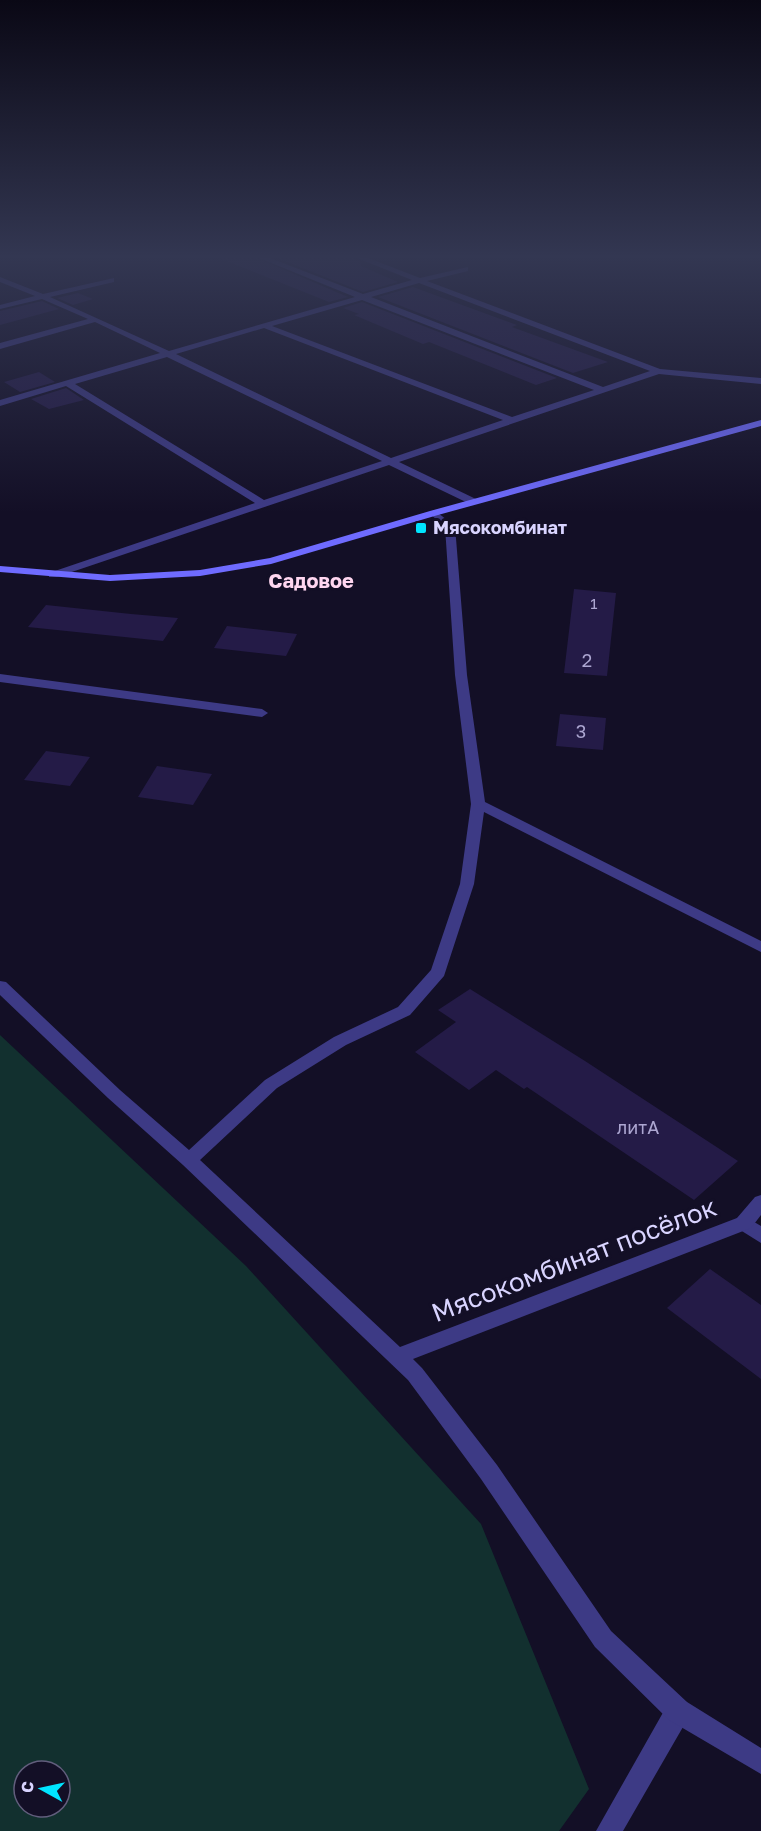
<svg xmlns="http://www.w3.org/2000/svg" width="761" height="1831" font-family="'Golos Text',sans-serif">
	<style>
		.green { fill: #12302f; fill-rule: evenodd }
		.building { fill: #241b47 }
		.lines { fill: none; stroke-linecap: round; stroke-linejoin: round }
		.lane { fill: #3d3a85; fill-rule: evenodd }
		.street { fill: #3d3a85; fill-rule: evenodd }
		.secondary { fill: #6f6bff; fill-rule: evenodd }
		.poi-dot { fill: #00e5ff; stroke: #130f26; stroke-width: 2 }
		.labels { text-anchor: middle; stroke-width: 6; stroke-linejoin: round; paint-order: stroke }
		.far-number-label { font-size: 15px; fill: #aca6d1 }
		.far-poi-label { font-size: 18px; font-weight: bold; fill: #d9d4ff; stroke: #130f26; text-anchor: start }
		.number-label { font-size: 18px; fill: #aca6d1 }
		.far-quarter-label { font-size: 20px; font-weight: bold; fill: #ffd6f0; stroke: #130f26 }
		.near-street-label { font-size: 26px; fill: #d9d4ff; stroke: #130f26 }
	</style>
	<rect width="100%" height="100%" fill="#130f26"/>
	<path class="green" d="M0,1035l246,231 235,258 108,265 -30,42h-559zM24,1771h36v36h-36z"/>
	<path class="building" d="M214,256h38l96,41 -19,5z
		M272,256h78l11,6v4l37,16 -35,10z
		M413,287l104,38 -5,2 96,35 -35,11 -195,-76z
		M78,293l15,6 -20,6 -16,-7z
		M42,301l17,8 -59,16v-14z
		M362,302l195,76 -21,7 -107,-43 -6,2 -69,-29 5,-1 -16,-6z
		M39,372l16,10 -35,10 -16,-10z
		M66,388l18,12 -35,9 -18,-10z
		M574,589l42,4 -9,83 -43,-3z
		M46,605l85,9 47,4 -15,23 -135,-14z
		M227,626l70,8 -11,22 -72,-8z
		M560,714l46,4 -3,32 -47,-4z
		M46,751l44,6 -20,29 -46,-6z
		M157,766l55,8 -19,31 -55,-8z
		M470,989l115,72 153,100 -44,39 -167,-113 -3,2 -28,-19 -27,20 -54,-38 41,-30 -18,-12z
		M710,1269l51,36v74l-94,-71z"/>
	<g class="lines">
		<path class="lane" d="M744,1216l17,10v17l-24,-15 -2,-5 2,-5z
			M678,1699l9,3 3,9 -3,9 -64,111h-27l73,-129z"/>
		<path class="street" d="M254,256h11l98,38 49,-14 -60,-24h11l57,22 48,-11v4l-41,10 233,88 101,9v6l-102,-10 -260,88 79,38v4h-8l-81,-39 -332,112h-8v-4l206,-70 -189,-117 -66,20v-6l160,-47 -65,-31 -95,27v-6l88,-24 -46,-20 -42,10v-4l35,-9 -35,-14v-5l43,17 71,-16v4l-64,15 119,54 186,-54zM419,283l231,88 -47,16 -232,-90zM362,300l232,90 -82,27 -240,-91zM264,328l239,92 -112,38 -215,-104zM167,357l215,104 -118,39 -189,-116z
			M434,510l21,16 12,149 18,127 276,139v11l-277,-140 -10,72 -30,92 -34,39 -64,30 -69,43 -77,72 200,187 337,-129 18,-21 6,-2v20l-10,13 -338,131 9,9 75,97 114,166 76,71 74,46v26l-92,-54 -74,-73 -114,-168 -73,-99 -225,-215 -75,-67 -108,-103v-14l6,1 114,108 69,60 76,-70 69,-43 64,-30 33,-37 29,-86 11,-80 -16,-129 -10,-148 -16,-14z
			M0,674l262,35 6,4 -6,4 -262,-35z"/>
		<path class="secondary" d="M761,420v6l-323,89 -167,49 -71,12 -90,5 -110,-9v-6l110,9 90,-5 70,-12 160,-47z"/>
	</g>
	<linearGradient id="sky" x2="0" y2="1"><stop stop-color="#0a0815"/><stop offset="0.5" stop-color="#333752"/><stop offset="1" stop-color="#333752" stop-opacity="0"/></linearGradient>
	<rect width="761" height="513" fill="url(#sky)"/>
	<rect class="poi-dot" x="415" y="522" width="12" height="12" rx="3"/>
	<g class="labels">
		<g class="far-number-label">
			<text x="594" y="609">1</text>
		</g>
		<g class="far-poi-label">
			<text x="433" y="534">Мясокомбинат</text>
		</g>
		<g class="number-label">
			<text x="587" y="667">2</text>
			<text x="581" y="738">3</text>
			<text x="638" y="1134">литА</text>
		</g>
		<g class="far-quarter-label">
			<text x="311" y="588">Садовое</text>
		</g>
		<g class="near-street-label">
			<text transform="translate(574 1260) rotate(-21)" y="9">Мясокомбинат посёлок</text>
		</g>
	</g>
	<g transform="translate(42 1789) rotate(278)"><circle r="28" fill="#130f26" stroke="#625e7d" stroke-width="1.5"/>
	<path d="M0-4.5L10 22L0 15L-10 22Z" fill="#00e5ff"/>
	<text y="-9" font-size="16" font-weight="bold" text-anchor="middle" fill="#d9d4ff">С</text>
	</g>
</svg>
